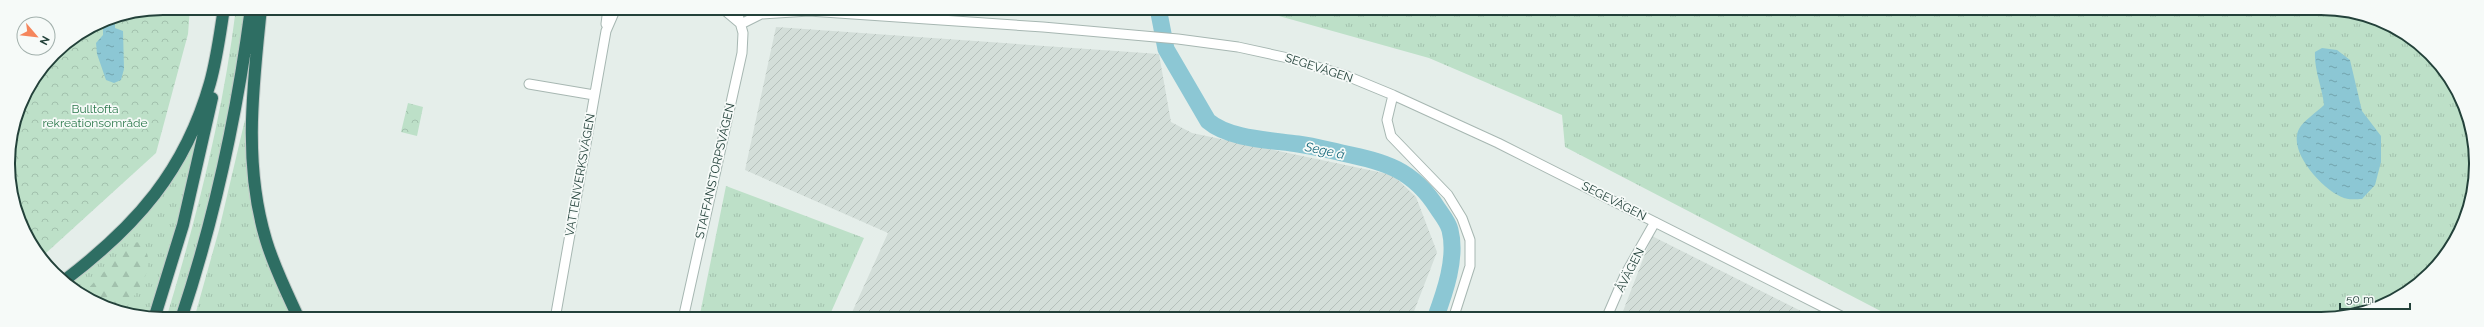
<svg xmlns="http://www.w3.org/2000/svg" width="2484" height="327" font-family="Raleway,sans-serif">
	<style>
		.industrial { fill: url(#industrial-furrows) }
		.grass { fill: url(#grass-tufts) }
		.forest { fill: url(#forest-firs) }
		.park { fill: url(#park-crowns) }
		.water { fill: url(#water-ripples) }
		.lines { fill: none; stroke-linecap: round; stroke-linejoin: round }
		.river { stroke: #8cc7d4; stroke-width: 17 }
		.minor-casing { stroke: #a7b7b2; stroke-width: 11 }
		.highway-casing { stroke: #c1cac8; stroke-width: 14 }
		.minor { stroke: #fff; stroke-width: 9 }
		.highway { stroke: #2e6e63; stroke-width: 12 }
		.labels { text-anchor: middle; stroke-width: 3.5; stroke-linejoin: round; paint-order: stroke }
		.street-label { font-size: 12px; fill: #23413a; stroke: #f6faf8 }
		.park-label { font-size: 12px; fill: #2c794c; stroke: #f6faf8 }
		.water-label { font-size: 13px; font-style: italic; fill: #1b6c7f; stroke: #f6faf8 }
		.rim { fill: none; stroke: #23413a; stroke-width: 2 }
	</style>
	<defs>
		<pattern id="industrial-furrows" width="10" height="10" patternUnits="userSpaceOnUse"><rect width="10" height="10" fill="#d3ded9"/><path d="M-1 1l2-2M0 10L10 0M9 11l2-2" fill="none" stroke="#b5c0bb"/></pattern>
		<pattern id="grass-tufts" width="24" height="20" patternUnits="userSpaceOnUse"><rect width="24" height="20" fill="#bde0c8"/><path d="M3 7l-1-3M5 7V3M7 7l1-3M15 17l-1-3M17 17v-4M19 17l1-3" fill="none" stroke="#a2c1ad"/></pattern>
		<pattern id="forest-firs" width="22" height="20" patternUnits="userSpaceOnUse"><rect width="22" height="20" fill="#bde0c8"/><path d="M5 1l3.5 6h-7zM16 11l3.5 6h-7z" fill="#a2c1ad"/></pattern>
		<pattern id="park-crowns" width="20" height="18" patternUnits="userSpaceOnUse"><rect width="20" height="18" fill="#bde0c8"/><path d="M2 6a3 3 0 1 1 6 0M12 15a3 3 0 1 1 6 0" fill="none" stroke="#a2c1ad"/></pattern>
		<pattern id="water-ripples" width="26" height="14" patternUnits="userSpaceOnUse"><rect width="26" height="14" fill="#8cc7d4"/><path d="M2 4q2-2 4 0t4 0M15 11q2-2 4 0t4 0" fill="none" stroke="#72a3ad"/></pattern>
	</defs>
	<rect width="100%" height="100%" fill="#e5eeea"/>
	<path class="industrial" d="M776,27l383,27 12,68 21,11 201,42 23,22 21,55 -26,67h-562l39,-86 -143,-63z
		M1652,236l165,83h-197z"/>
	<path class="grass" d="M236,8h11l-12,76 -24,116 -35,119h-10c31,-102 57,-205 70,-311z
		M1250,8h1081l58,16 49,37 30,53 8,60 -16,58 -30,42 -50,33 -50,12h-434l-331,-172 -3,-32 -133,-57z
		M247,111v52l7,52 39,104h-99l25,-89z
		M202,120l-32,133 -21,65 -54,-15 -25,-19c41,-34 82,-68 108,-114 9,-16 17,-33 24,-50z
		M726,186l138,52 -36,81h-129z"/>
	<path class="forest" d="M140,242c21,22 -3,49 -16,69l-29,-8 -12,-9 48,-51z"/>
	<path class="park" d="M164,8h26l-2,26 -32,119 -110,100 -9,-4 -21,-35 -8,-60 12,-50 34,-51 50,-33z
		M408,103l15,4 -6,29 -16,-4z"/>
	<path class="water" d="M115,18v10l8,3 1,38 -3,11 -7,3 -8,-3 -9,-26 -1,-11 7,-8v-15z
		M2322,48l15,2 13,10 12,51 19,25v26l-6,23 -13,14c-5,0 -13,1 -18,-1 -20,-7 -57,-46 -45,-69 4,-8 18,-17 25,-24 -2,-19 -10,-35 -9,-53z"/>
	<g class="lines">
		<path class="river" d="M1158,8l8,41 42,72c21,18 62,19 90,23 15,2 30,6 44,9 43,9 71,16 96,56 4,6 10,13 12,21 7,28 -5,62 -15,89"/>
		<g class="minor-casing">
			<path id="minor" d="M722,8l19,16
				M606,24l2,-16
				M741,24l20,-10 48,-3 234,16 135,12 60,8 50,11 59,18 46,19 105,48 349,176
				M529,84l65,11
				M1393,95l-6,25 4,16 57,59 14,23 8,22v26l-17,53
				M555,319l51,-288 10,-23
				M683,319l59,-266 1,-20 -7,-25
				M1606,319l19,-44 30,-53"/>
		</g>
		<g class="highway-casing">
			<path id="highway" d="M261,8c-8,78 -18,156 5,232 8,27 21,53 33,79
				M65,280c71,-54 120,-109 145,-197 7,-25 10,-50 14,-75
				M154,319l29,-94 29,-127
				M181,319c34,-102 56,-205 70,-311"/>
		</g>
		<use href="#minor" class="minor"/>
		<use href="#highway" class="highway"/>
	</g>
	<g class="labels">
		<g class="street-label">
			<text transform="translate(1319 68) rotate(18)" y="4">SEGEVÄGEN</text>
			<text transform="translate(715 171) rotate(-77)" y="4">STAFFANSTORPSVÄGEN</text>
			<text transform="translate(580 175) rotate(-80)" y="4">VATTENVERKSVÄGEN</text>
			<text transform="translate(1614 201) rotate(27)" y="4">SEGEVÄGEN</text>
			<text transform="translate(1630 270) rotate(-63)" y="4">ÅVÄGEN</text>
		</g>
		<g class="park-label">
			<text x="95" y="113">Bulltofta<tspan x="95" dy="14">rekreationsområde</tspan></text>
		</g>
		<g class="water-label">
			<text transform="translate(1325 150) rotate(12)" y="5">Sege å</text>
		</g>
	</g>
	<path d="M0 0H2484V327H0ZM163 15H2321A148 148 0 0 1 2469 163V164A148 148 0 0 1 2321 312H163A148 148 0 0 1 15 164V163A148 148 0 0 1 163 15Z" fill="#f6faf8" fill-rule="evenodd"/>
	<path class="rim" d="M163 15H2321A148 148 0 0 1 2469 163V164A148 148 0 0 1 2321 312H163A148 148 0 0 1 15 164V163A148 148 0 0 1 163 15Z"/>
	<g transform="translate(36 36) rotate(118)"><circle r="19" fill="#f6faf8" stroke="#a2b0ac"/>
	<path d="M0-3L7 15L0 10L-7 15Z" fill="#f5865c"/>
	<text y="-6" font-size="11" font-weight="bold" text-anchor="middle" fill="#23413a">N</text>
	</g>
	<path d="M2340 303v6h70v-6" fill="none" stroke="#23413a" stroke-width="2"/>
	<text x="2346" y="303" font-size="12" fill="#23413a" stroke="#f6faf8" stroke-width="3" paint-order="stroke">50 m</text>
</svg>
